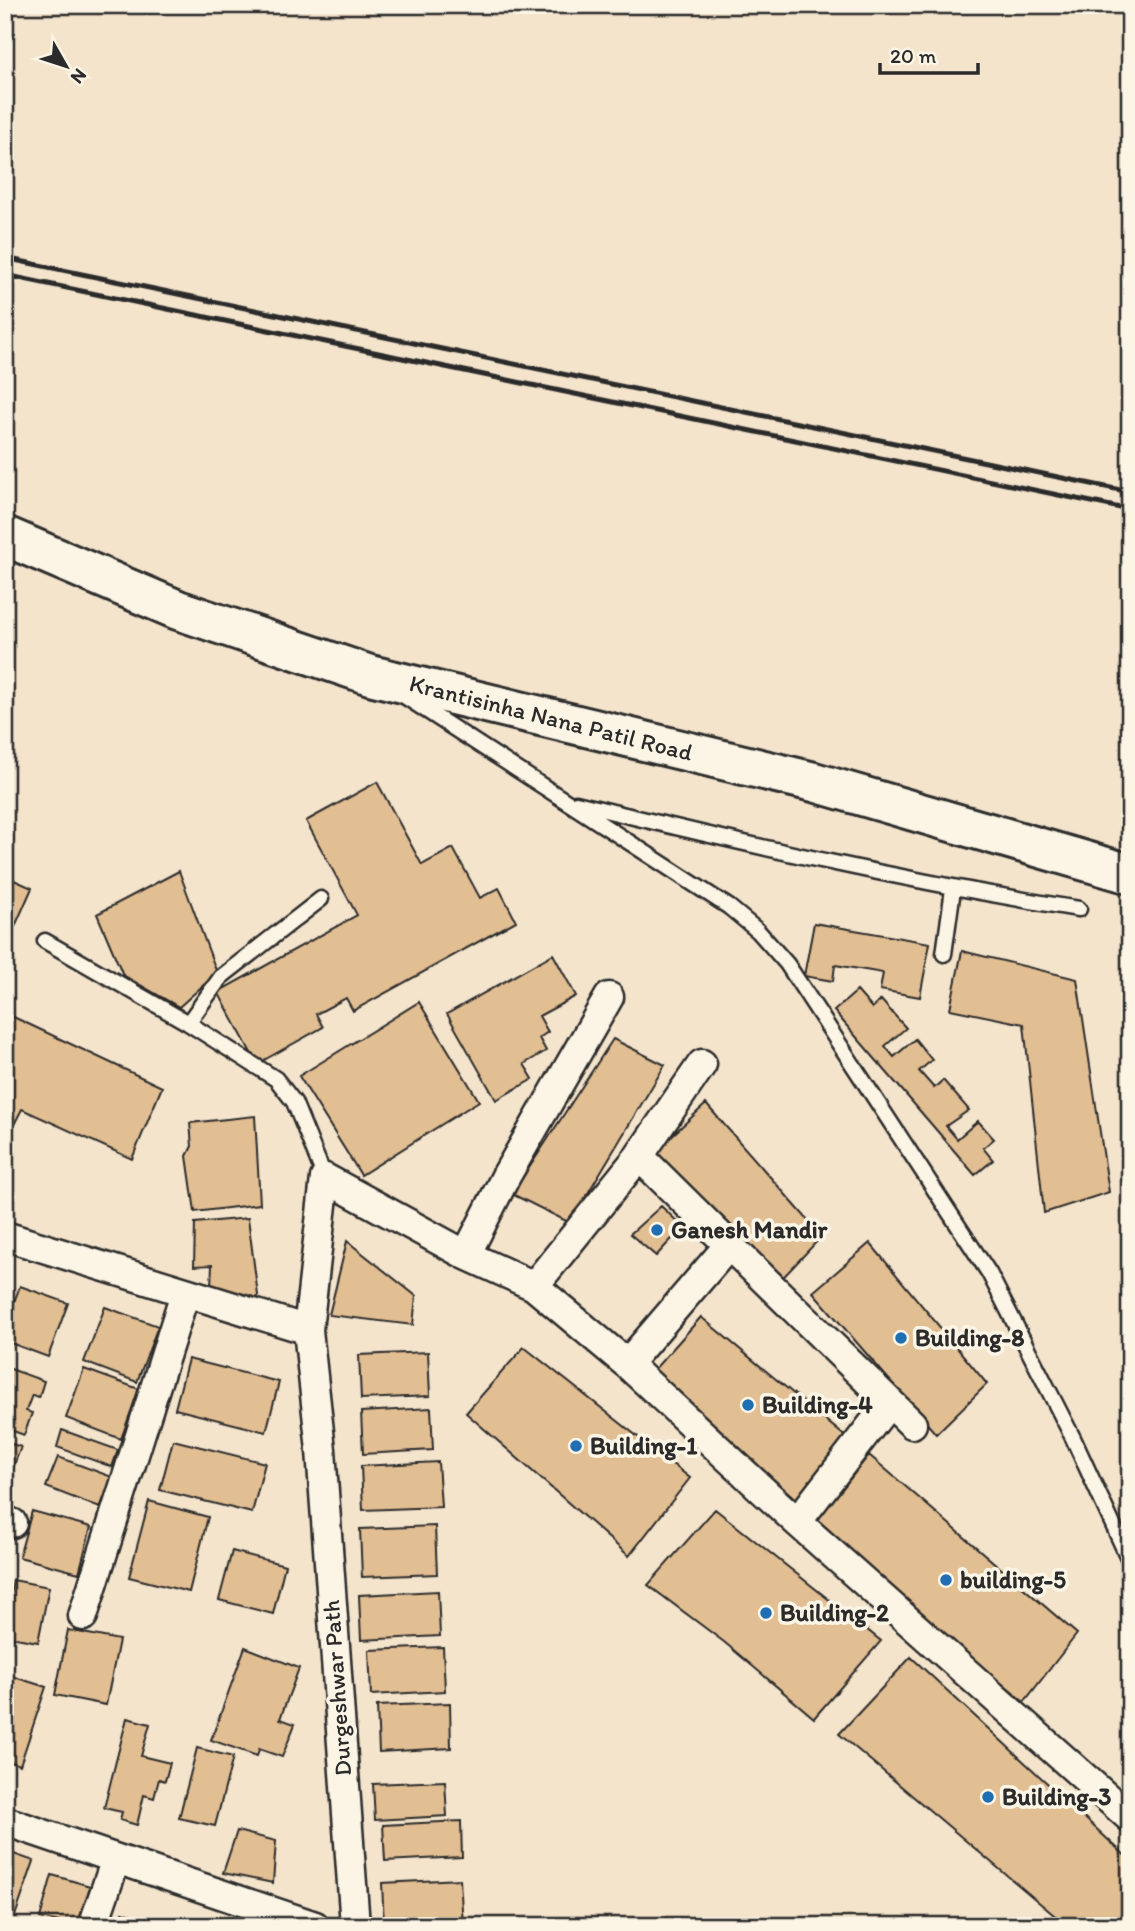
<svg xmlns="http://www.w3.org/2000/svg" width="1135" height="1931" font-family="Itim,sans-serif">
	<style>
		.building { fill: #e2be93; stroke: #2b2b2b; stroke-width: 2 }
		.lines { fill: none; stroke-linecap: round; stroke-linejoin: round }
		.service-casing { stroke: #2b2b2b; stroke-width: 19 }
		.minor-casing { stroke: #2b2b2b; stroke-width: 33 }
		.secondary-casing { stroke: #2b2b2b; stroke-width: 44 }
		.service { stroke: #fcf5e5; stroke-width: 14 }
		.minor { stroke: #fcf5e5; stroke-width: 28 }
		.secondary { stroke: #fcf5e5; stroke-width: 38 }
		.rail { stroke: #2b2b2b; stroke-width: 5 }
		.poi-dot { fill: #1f6fb2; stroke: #fcf5e5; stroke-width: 2.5 }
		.labels { text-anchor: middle; stroke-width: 7; stroke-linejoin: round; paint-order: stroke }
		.street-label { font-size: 24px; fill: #2b2b2b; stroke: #fcf5e5 }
		.poi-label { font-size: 24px; font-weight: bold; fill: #2b2b2b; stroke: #fcf5e5; text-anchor: start }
	</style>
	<rect width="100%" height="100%" fill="#f4e4cc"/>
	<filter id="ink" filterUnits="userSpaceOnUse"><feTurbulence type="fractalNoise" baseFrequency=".0143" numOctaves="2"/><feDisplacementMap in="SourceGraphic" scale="14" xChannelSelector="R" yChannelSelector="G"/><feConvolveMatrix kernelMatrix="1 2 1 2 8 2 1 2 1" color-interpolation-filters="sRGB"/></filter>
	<g filter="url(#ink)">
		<path class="building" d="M377,782l45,83 31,-17 27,50 19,-10 17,33 -163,90 -7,-13 -30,16 7,13 -66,37 -39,-72 139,-77 -51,-94z
			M179,871l38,102 -38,34 -56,-32 -26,-61z
			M5,876l27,12 -27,61z
			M814,923l116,20 -10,54 -40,-7 3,-17 -48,-8 -2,16 -29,-5z
			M962,951l115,28 32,213 -65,21 -20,-189 -74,-15z
			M553,954l23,42 -37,20 9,16 -9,6 7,13 -22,13 9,15 -37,21 -49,-86z
			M857,991l15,17 9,-8 25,28 -21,18 9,11 21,-18 17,21 -13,11 15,17 9,-8 26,30 -23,16 11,13 21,-18 16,18 -11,9 10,12 -18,15 -141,-164z
			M419,1002l60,99 -118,74 -62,-99z
			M5,1013l157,74 -30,72 -110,-50 -17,33z
			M613,1039l52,26 -95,158 -58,-29z
			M706,1104l116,132 -48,51 -120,-135z
			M255,1116l5,88 -65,8 -8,-56 5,-10 -2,-23z
			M661,1206l22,21 -27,29 -26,-22z
			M248,1218l11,85 -48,-17 1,-21 -18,1 1,-43z
			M347,1241l69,55 -3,29 -84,-10z
			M870,1243l117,141 -51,50 -123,-142z
			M20,1286l48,17 -20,54 -43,-16v-15z
			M105,1307l53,19 -21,56 -53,-20z
			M701,1317l146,121 -48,64 -147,-130z
			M524,1347l166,131 -61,78 -163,-143z
			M428,1352l2,44 -69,3 -2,-44z
			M188,1359l91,23 -13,50 -91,-23z
			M5,1367l39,14 -5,16 -7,-2 -6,16 6,2 -8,22 -19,-7z
			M84,1369l55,20 -18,50 -55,-21z
			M431,1408l2,42 -70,4 -2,-42z
			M62,1430l56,20 -6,17 -55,-20z
			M173,1440l92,23 -13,50 -92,-23z
			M5,1442l16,5 -16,41z
			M869,1455l208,179 -53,68 -212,-175z
			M58,1457l54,20 -12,31 -54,-21z
			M438,1462l3,45 -78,3 -2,-44z
			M149,1501l59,16 -19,75 -60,-15z
			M715,1509l166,132 -67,77 -90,-76 -76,-57z
			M32,1511l59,16 -12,46 -60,-16z
			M435,1526l2,48 -75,3 -2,-48z
			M232,1551l53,14 -12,49 -54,-14z
			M13,1580l36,7 -11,55 -33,-6z
			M438,1591l2,45 -79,4 -2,-45z
			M68,1630l51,10 -13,65 -51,-10z
			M245,1647l54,21 -19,51 15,5 -13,33 -23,-8 -2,7 -46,-16z
			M443,1647l2,44 -74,4 -2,-45z
			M911,1657l219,203v43l-16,23h-47l-228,-192z
			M8,1675l38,12 -26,78 -15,-5v-77z
			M450,1703l1,45 -72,4 -2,-46z
			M127,1718l23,6 -9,32 29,7 -5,18 -6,-2 -5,19 -10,-3 -7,30 -17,-5 2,-8 -18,-4z
			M197,1748l36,9 -18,69 -36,-8z
			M445,1781l2,35 -72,4 -2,-36z
			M461,1821l1,36 -77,4 -2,-36z
			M237,1831l39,10 -3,42 -50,-10z
			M5,1851l29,10 -19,55 -10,-3z
			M52,1875l38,11 -11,40 -39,-8z
			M460,1879l3,46 -79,1 -2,-43z
			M123,1912l39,14h-44z"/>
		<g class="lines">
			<g class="service-casing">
				<path id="service" d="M404,696l325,211 29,24 29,33 202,309 84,165 57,124
					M576,803c167,41 333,79 503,106
					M45,941l143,82 88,56 18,23 31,76
					M944,954l9,-65
					M188,1023l33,-46 100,-78"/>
			</g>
			<g class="minor-casing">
				<path id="minor" d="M639,1156l63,-92
					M5,1236l303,94
					M466,1255l40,-79 103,-179
					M534,1286l105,-130 90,89
					M627,1364l102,-119 183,179
					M5,1521l7,2
					M797,1522l92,-119
					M83,1616l102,-323
					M5,1821l310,105
					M93,1926l23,-67
					M355,1926l-34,-476 -13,-120 17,-152 141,77 68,31 93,78 170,158 332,295"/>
			</g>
			<g class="secondary-casing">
				<path id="secondary" d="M5,536l173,74 192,65 444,107 316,92"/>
			</g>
			<use href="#service" class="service"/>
			<use href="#minor" class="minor"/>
			<use href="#secondary" class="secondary"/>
			<path class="rail" d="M5,258l1125,234
				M5,275l1125,235"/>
		</g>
	</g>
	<g class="poi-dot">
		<circle cx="657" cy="1230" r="7"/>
		<circle cx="901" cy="1338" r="7"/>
		<circle cx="748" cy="1405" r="7"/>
		<circle cx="576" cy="1446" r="7"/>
		<circle cx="946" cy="1580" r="7"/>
		<circle cx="766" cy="1613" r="7"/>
		<circle cx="988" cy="1797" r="7"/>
	</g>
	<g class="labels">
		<g class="street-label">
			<text transform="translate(551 718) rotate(14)" y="8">Krantisinha Nana Patil Road</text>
			<text transform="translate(337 1688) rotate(-94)" y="8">Durgeshwar Path</text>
		</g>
		<g class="poi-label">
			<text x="671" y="1238">Ganesh Mandir</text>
			<text x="915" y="1346">Building-8</text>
			<text x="762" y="1413">Building-4</text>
			<text x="590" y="1454">Building-1</text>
			<text x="960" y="1588">building-5</text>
			<text x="780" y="1621">Building-2</text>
			<text x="1002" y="1805">Building-3</text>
		</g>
	</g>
	<rect width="1135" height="1931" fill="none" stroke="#fcf5e5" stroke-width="28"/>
	<rect x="14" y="14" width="1107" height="1903" fill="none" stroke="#2b2b2b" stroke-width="2.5" filter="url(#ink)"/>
	<g transform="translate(66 66) rotate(129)" stroke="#fcf5e5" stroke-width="5" paint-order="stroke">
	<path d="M0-5L12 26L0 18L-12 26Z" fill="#2b2b2b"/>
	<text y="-10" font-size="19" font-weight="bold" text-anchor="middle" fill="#2b2b2b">N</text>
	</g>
	<path d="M880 63v10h98v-10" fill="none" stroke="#2b2b2b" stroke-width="3.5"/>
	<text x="890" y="63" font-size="21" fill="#2b2b2b" stroke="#fcf5e5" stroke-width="5" paint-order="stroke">20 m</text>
</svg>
